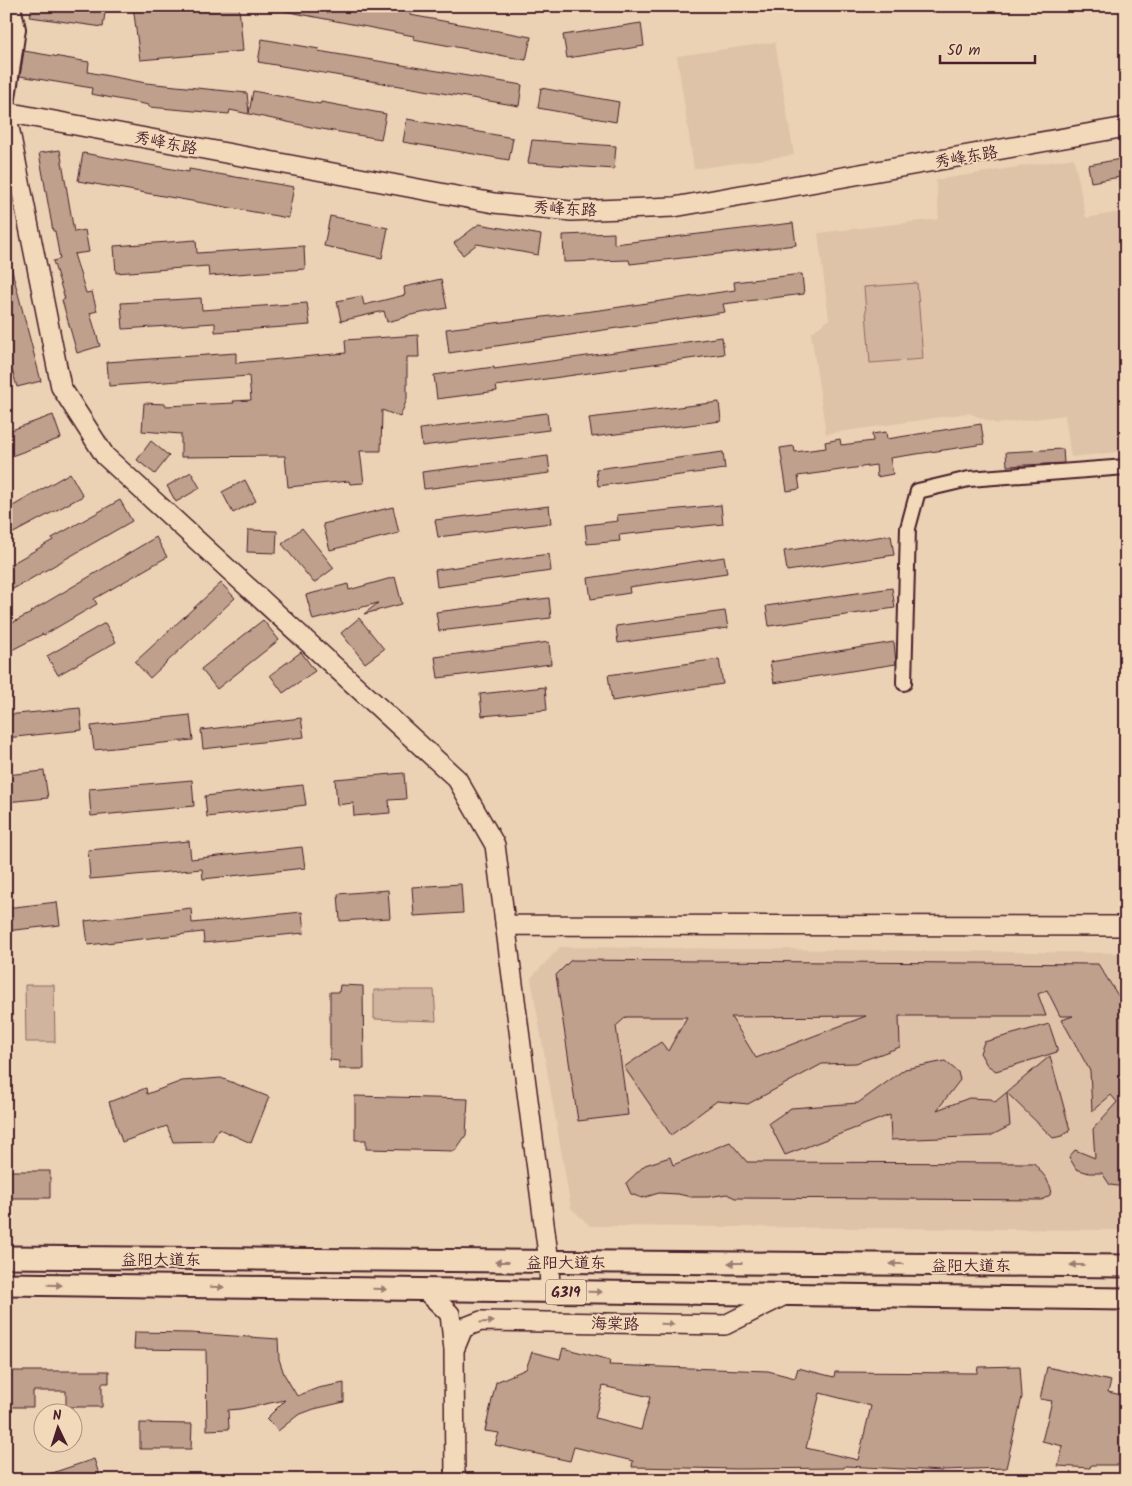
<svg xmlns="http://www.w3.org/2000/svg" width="1132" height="1486" font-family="Kalam,'LXGW WenKai TC',sans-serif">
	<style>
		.built { fill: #dec3a8 }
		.green { fill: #d1b49d; stroke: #8e6a64 }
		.building { fill: #bea08d; stroke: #4a1f2b; fill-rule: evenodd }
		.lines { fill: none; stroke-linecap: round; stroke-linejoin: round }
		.street-casing { stroke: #4a1f2b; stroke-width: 18 }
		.secondary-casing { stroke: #4a1f2b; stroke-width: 22 }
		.primary-casing { stroke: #4a1f2b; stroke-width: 25 }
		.street { stroke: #f2d9ba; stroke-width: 14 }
		.secondary { stroke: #f2d9ba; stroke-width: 19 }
		.primary { stroke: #f2d9ba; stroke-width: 21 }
		.oneway { fill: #9e7c72 }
		.labels { text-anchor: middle; stroke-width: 4; stroke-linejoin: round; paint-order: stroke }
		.shield { fill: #f2d9ba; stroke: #7c5756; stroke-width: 1 }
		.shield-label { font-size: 15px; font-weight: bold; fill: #4a1f2b }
		.street-label { font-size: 16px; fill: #4a1f2b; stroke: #f2d9ba }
	</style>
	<rect width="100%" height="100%" fill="#ebd2b4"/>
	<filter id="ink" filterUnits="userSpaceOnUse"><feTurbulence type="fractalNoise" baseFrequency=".02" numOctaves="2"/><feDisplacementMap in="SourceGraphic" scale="10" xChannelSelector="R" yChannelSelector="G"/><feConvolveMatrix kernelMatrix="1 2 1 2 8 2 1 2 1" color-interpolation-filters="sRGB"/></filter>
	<g filter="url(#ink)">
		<path class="built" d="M775,42l19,113 -100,14 -17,-113z
			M1074,158l12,60 40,-7v240l-55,6 -6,-42 -68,9 -29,-11 -142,21 -15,-101 18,-14 -11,-86 121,-14 -3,-39z
			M560,947l566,6v277l-536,-4 -19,-18 -40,-230z"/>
		<path class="green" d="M917,283l6,76 -53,4 -6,-76z
			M25,985h29l1,57h-29z
			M374,990h60l2,31 -62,-2z"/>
		<path class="building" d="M32,6h74l-3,21 -73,-10z
			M133,6h106l4,45 -103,9z
			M284,6h98l28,6v3l121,22 -5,23 -113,-21 1,-3 -130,-25z
			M641,23l3,23 -77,12 -4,-23z
			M262,39l57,10 -1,2 204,34 -3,21 -261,-44z
			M24,51l65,11 -1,10 58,11 101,10 2,20 4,-22 67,13 1,-2 65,12 -5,25 -65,-11 -86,-18 -1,4 -80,-7v-2l-58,-11 1,-6 -72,-12z
			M541,88l78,14 -3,20 -78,-14z
			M407,119l106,19 -4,22 -106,-18z
			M532,140l84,6 -2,23 -86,-6z
			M60,150l14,82 11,-2 4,22 -15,2 12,39 6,-1 5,19 -7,2 10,33 -23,7 -15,-53 3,-1 -12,-38 7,-2 -5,-28h-2l-14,-78z
			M83,153l106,19v-3l105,18 -6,31 -210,-37z
			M1126,158v18l-35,6 -3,-17z
			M330,216l58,12 -6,30 -58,-12z
			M793,223l3,22 -166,19 -1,-4 -65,2 -1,-27 51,-2v11z
			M479,224l62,11 -3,20 -61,-11 -14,11 -9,-12z
			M196,240l1,13 107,-7 1,23 -96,7 -1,-10 -92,7 -2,-27z
			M6,263h4l31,118 -24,6 -11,-38v-11h3l-3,-11z
			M802,274l2,20 -81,10 2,8 -276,41 -3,-24 154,-19 135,-20 -1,-8z
			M441,279l6,29 -41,8v1l-19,5 -3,-11 -43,10 -4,-20 25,-5 2,9 41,-10 -1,-8z
			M201,298l1,12 105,-7 3,22 -95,7v-9l-92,6 -2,-26z
			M418,335l1,22h-12v42l-7,18 -18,-7 -1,41h-21l4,32 -14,1 -1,-3 -61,6 -3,-31 -104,1v-23l-39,-3 2,-28 22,1 -1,2 69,-3 -1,-2 18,-1 -2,-24 -140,10 -2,-24 129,-9v10l110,-10 -1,-13z
			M722,337l2,17 -228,32 1,5 -60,8 -3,-24 60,-8v2z
			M719,402l2,19 -129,16 -3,-19z
			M547,413l2,17 -127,16 -2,-17z
			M53,415l8,23 -55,20v-26z
			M981,424l3,20 -94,14 3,16 -16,3 -1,-12 -78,11 2,13 -13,2 -7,-43 14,-2 1,6 31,-4 -1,-6 15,-3 1,6 32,-4 -1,-7 14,-2 1,7z
			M151,441l18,15 -14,18 -18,-14z
			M1063,449l1,14 -57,3 -1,-14z
			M723,452l2,17 -127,17 -2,-17z
			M548,456l2,17 -126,16 -2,-17z
			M191,472l9,16 -24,14 -9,-16z
			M70,473l13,23 -77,41v-27z
			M245,480l11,21 -23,12 -11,-21z
			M120,500l12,21 -126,72v-26l47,-27 -1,-2z
			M721,505l2,19 -104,11 1,6 -33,3 -2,-19 33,-4 -1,-6z
			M549,506l2,17 -113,14 -3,-17z
			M393,507l6,26 -69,17 -7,-26z
			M302,528l32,40 -20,15 -32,-39z
			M248,530l29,1 -1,22 -29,-1z
			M891,535l3,20 -107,16 -3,-20z
			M156,537l11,20 -73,42 3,5 -53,31 -1,-1 -37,19v-27l25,-13 -1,-1z
			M549,554l2,17 -114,16 -2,-17z
			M724,557l3,16 -98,14 1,6 -39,6 -3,-21z
			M395,577l7,27 -38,10 14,-11 -65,17 -7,-25 42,-11 1,6z
			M221,583l14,15 -85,80 -15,-16z
			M892,588l3,20 -126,18 -3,-20z
			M549,598l2,20 -112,13 -3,-19z
			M725,611l3,17 -110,15 -2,-17z
			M359,618l25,31 -19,14 -24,-30z
			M263,620l16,20 -62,49 -16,-20z
			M105,623l11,19 -58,33 -11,-19z
			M549,642l2,22 -113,14 -3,-21z
			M894,642l2,22 -122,19 -4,-21z
			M301,652l14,19 -32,22 -13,-18z
			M719,659l4,25 -111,17 -4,-26z
			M545,687l2,23 -65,6 -2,-22z
			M80,708l2,22 -76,8v-23z
			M190,715l3,25 -99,10 -3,-24z
			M301,718l3,19 -101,12 -2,-19z
			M44,771l4,27 -42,4v-27z
			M404,773l2,26 -17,1 1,13 -36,3 -1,-13 -16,2 -2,-26z
			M192,780l2,26 -103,10 -2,-27z
			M303,785l3,20 -99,12 -2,-21z
			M189,841l2,18 111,-12 3,21 -102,11 -1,-10 -112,10 -2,-29z
			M461,884l2,29 -49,3 -2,-29z
			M388,890l2,28 -50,3 -2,-27z
			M57,902l3,23 -54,6v-23z
			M191,908l1,15 110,-11 2,21 -100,10 -1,-11 -115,13 -3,-24z
			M571,960l527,4 28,44v179l-16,-2 -8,-12h-13l-13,-4 -7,-12 6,-7 20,8 -2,-29 24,-27 -6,-7 -19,16 -2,-40 -28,-51 11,-4h-13l-13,-26 -9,4 8,22h-147l1,31 -44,16 -34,1 -74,40 -31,-3 -46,34 -47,-68 37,-25 7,9 19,-34h-61l-10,9 12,89 -50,6 -22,-146zM866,1016l-110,42 -25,-41z
			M340,985l23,1 1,83h-25v-8l-9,-1v-68h9z
			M1049,1024l8,24v4l-61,19 -9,-6 -7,-12 4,-11z
			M1050,1056l20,74 -8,6 -9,2 -46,-45 3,33 -20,10 -99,4 -1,-25 -105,40 -16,-32 22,-15 67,-5 47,-34 40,-8 13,11 2,8 -23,30 32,-12 22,1 4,3z
			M221,1078l48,19 -18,46 -32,-14 -7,12 -39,1 -6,-16 -45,16 -13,-40 37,-14 1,6 35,-13z
			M355,1096l113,3 -2,36 -11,16 -89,-2v-9h-11z
			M730,1142l17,20 287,1 12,15 5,10 -1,7 -8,5 -307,-2 -8,-4 -19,3h-17l-13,-3 -19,-1 -17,5 -11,-4 -5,-11 19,-18 25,-8 3,8z
			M6,1171h44v27h-44z
			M135,1332l55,1 88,6 1,20 5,15 13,22 21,-8 26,-5v19l-30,7 -16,6 -20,16 -12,-12 19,-19 -45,9 -12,1 1,19 -22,1 -1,-80 -72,-1z
			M563,1348l47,12 -1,5 159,6 27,7 3,-10 36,9 1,-5 142,1 1,-6 42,-1 2,31 -16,71 -64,2v1l-97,-5 -1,2 -105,1 -107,-2 1,-6 -59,-14 -4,14 -75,-16 4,-12 -14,-2 11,-49 30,-13 6,-17 28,7zM603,1386l47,11 -9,33 -46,-12zM820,1393l51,13 -13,54 -52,-12z
			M1047,1367l64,14 -3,11 18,4v69h-35l-1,3 -32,-2 5,-20 -21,-5 10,-40 -12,-2z
			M6,1371h103v12h-7v24h-36v-16h-33v16h-27z
			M140,1423l52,1 -1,25h-51z
			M94,1459l7,21h-64v-2z"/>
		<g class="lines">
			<g class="street-casing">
				<path id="street" d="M6,112l12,-83 -5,-23
					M904,683l4,-155 10,-37 51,-12 157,-12"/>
			</g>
			<g class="secondary-casing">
				<path id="secondary" d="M505,925l621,1
					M425,1290l25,24 4,36 1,130
					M550,1291l-1,-29 -54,-417 -38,-66 -352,-323 -44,-69 -55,-275 488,91 77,8 103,-4 452,-80
					M454,1350l9,-22 18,-7 244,4 60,-30"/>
			</g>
			<g class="primary-casing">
				<path id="primary" d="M6,1257l1120,9
					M6,1284l1120,15"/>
			</g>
			<use href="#street" class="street"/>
			<use href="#secondary" class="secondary"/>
			<use href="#primary" class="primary"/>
		</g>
		<defs><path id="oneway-solid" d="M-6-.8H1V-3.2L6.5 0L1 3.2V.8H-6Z" transform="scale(1.25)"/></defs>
		<g class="oneway">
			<use href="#oneway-solid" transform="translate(502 1262) rotate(-180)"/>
			<use href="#oneway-solid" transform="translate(735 1263) rotate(-180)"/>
			<use href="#oneway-solid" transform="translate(897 1264) rotate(-180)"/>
			<use href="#oneway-solid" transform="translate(1077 1265) rotate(-180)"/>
			<use href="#oneway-solid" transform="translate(55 1285) rotate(1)"/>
			<use href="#oneway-solid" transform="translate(217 1287) rotate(1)"/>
			<use href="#oneway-solid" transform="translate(380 1289) rotate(1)"/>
			<use href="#oneway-solid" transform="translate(595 1292) rotate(1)"/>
			<use href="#oneway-solid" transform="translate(487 1322) rotate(-3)"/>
			<use href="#oneway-solid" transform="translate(667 1324) rotate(1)"/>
		</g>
	</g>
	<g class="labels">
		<rect class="shield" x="546" y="1279.5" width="40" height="25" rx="4"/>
		<g class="shield-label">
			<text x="566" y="1297">G319</text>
		</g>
		<g class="street-label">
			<text transform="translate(166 142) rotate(11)" y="6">秀峰东路</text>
			<text transform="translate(966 156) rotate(-10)" y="6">秀峰东路</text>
			<text transform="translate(565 208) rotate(3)" y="6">秀峰东路</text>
			<text x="161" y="1265">益阳大道东</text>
			<text x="566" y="1268">益阳大道东</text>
			<text x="971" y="1271">益阳大道东</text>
			<text transform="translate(615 1323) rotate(1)" y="6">海棠路</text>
		</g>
	</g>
	<rect width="1132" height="1486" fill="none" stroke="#f2d9ba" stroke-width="25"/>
	<rect x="12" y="12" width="1107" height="1461" fill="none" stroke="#4a1f2b" stroke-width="2" filter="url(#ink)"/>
	<g transform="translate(58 1428) rotate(356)"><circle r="24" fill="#f2d9ba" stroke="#af8f81"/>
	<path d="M0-4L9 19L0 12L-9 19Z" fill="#4a1f2b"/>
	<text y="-8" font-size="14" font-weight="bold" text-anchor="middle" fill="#4a1f2b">N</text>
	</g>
	<path d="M940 55v8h95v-8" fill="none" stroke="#4a1f2b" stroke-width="2.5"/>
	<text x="947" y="55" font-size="15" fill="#4a1f2b" stroke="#f2d9ba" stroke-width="4" paint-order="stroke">50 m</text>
</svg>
